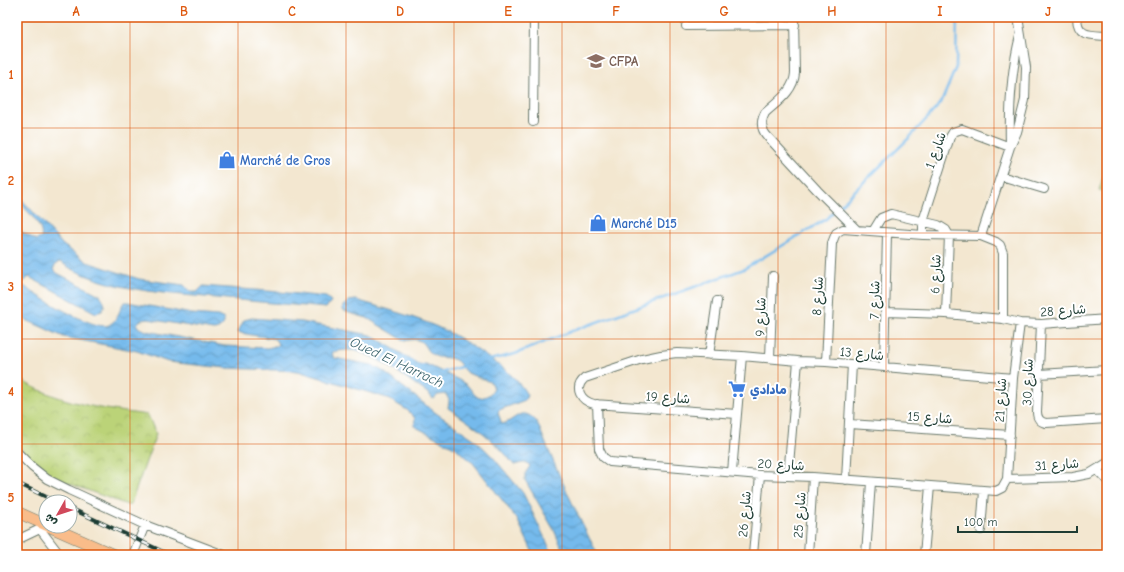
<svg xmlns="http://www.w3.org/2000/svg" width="1124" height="572" font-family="'Comic Neue','Playpen Sans Arabic',sans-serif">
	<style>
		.grass { fill: #bbd378; stroke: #6d8856 }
		.park { fill: url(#park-crowns); stroke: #6d8856 }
		.water { fill: url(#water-waves); stroke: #4a7c90 }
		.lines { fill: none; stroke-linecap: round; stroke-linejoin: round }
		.stream { stroke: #75baec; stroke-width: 2.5 }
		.minor-casing { stroke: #69786b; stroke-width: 10 }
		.major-casing { stroke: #69786b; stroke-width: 12 }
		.minor { stroke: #fff; stroke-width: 8 }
		.major { stroke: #f9bc8a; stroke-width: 11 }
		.rail-casing { stroke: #1f3d34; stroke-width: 4 }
		.rail { stroke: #fff; stroke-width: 2.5; stroke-dasharray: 8; stroke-linecap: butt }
		.grid { fill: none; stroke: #de580e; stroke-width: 1; stroke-opacity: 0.55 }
		.labels { text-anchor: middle; stroke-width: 4; stroke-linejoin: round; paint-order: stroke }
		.education-label { font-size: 13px; font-weight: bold; fill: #785e54; stroke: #fff; text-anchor: start }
		.street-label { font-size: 13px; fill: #1f3d34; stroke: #fff }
		.shop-label { font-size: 13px; font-weight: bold; fill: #366cbe; stroke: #fff; text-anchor: start }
		.water-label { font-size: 14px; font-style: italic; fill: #39626b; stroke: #fff }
		.neatline { fill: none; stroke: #de580e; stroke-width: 1.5 }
		.grid-label { font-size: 13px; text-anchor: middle; font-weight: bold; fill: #de580e }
	</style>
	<defs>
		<pattern id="park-crowns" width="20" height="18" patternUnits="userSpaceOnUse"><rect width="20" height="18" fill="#bbd378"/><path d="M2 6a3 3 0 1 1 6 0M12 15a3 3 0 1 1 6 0" fill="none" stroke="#a0b668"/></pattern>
		<pattern id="water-waves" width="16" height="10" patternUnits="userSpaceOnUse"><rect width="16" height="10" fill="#75baec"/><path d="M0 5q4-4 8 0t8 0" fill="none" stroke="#5f98c0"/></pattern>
	</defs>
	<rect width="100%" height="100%" fill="#fff"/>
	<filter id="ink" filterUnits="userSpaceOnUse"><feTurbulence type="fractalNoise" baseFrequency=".025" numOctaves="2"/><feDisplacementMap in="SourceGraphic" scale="8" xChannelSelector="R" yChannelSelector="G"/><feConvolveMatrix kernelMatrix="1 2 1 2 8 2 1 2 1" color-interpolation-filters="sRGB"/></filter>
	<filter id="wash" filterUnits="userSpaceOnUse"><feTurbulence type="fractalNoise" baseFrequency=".012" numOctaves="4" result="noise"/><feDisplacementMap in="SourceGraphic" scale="16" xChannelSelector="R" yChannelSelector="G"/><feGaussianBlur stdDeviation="0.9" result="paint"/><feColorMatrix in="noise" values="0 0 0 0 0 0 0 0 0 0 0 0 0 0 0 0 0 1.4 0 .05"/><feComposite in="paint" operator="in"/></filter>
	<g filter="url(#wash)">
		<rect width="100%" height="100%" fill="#f3e7d0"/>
		<path class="grass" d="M1107,165v27l-8,-2z"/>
		<path class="park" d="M17,378c41,25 84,31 131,37l8,19 -26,72 -70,-26 -13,-7 -24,-22 -6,-8z"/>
		<path class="water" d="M17,194l46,51 24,17 52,17 45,6 6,7h7l6,-6 77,6 46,5 5,4 -1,3 -4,4c-37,-3 -73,-7 -110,-10 -52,-5 -111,-7 -156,-36l-3,1 -4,6 4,4 43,22c5,7 6,9 2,16l-6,2 -67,-36 -8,7c13,10 74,48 88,41 10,-6 10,-15 15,-23h4l64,12 26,2 6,3v4c-3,5 -6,7 -11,7l-65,-11c-6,1 -9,0 -11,6l2,3 8,3 78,15 42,2 9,-2 2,-2 -3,-5 -34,-6 -3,-1 6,-12 8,-2 50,4 69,13 49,30 6,-1 33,16 8,5 8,10 4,3c7,-1 11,-3 15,-9l-2,-6c-8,-4 -19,-7 -26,-11 -5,-4 -6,-11 -13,-13 -8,-3 -14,1 -23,-6 -5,-4 -6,-12 -13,-13 -4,-1 -8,0 -12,1l-38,-23 -21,-6 -4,-3 1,-3 6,-5 7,-1c30,9 61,17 90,31 15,7 30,18 44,28 14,9 29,21 37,36l-2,5 -26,10 -1,3 4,11c14,-3 19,-20 35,-2 18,45 38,89 61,133h-33l-11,-25 -29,-50v-6l5,-8 -3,-3h-5l-8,2c-18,-25 -41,-40 -66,-57l1,-8 -3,-6 -8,1 -5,4 -4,-5c-22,-15 -43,-33 -69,-42 -9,-3 -18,-2 -27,0l-1,2 2,4 38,7 12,7 52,41 38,26 18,17 31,37 30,62h-19l-17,-36 -44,-56 -17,-15 -42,-22 1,-7 -1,-2 -7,-7 -20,-12 -89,-27 -72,-3 -58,-6 -31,-11 -73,-14 -47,-21v-85l2,-1 17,10 5,-2c4,-12 -17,-30 -24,-38z"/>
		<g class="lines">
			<path class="stream" d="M489,360l26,-6 57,-23 172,-62 82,-50 83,-81 32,-35 15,-36 1,-50
				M440,373l24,-7"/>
		</g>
	</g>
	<g filter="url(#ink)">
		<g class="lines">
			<g class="minor-casing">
				<path id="minor" d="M794,17l1,56c-1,18 -18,29 -30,40 -5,9 -4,16 2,23l51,55 39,39
					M1077,17c0,20 14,18 30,19
					M686,26l109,-1
					M533,122l1,-105
					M1010,144c-1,-36 1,-73 10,-108
					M1001,176l43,13
					M873,231l8,-13 10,-4 47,11 8,5 3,5 -3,79
					M923,235v-14l27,-84 3,-5 9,-3 48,18
					M981,236l29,-89 7,-15 8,-32 1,-33 -8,-50
					M886,312l60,2 57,5 17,4 21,1 66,-5
					M1041,324l-4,88c0,6 3,10 9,11l61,-4
					M709,355l8,-54
					M770,358l3,-82
					M826,362l6,-119 4,-10 7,-4 80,6 58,1 15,6 4,3 3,8v66
					M884,367l3,-134
					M1039,374l68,-4
					M597,404l2,45 4,8 7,5 150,13 53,2 183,14 6,-3 5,-9 6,-101 7,-55
					M737,414l-143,-10c-13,-3 -21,-16 -9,-26l57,-19 19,-4 16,-2 65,3 56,5 28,1 187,16
					M850,424l160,11
					M17,452l15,15 15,12 22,11 76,35 79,30
					M1097,470l10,10
					M732,472l10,-116
					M788,476l10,-115
					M1007,479l66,-2 16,-3 18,-11
					M846,480l6,-116
					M981,530l3,-39
					M17,540l23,-11 20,26
					M133,555l12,-30
					M753,555l7,-80
					M808,555l5,-78
					M866,555l5,-73
					M924,555l6,-69"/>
			</g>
			<g class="major-casing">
				<path id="major" d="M17,512l29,13
					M48,526l66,29"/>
			</g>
			<use href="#minor" class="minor"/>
			<use href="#major" class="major"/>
			<g class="rail-casing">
				<path id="rail" d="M17,483l40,19
					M70,508l100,47"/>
			</g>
			<use href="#rail" class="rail"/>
		</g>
	</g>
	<path class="grid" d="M130,17v538M238,17v538M346,17v538M454,17v538M562,17v538M670,17v538M778,17v538M886,17v538M994,17v538M17,128h1090M17,233h1090M17,339h1090M17,444h1090"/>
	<defs>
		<g id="university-bare" transform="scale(1.38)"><path d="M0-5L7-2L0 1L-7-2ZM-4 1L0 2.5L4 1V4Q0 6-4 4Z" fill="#8d6e63" stroke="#fff" stroke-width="2.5" paint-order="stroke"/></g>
		<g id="shop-bare" transform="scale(1.38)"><path d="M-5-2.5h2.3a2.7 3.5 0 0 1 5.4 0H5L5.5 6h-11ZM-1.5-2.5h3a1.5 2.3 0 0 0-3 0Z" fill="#3f7fe0" stroke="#fff" stroke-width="2.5" paint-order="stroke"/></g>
		<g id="supermarket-bare" transform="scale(1.38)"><path d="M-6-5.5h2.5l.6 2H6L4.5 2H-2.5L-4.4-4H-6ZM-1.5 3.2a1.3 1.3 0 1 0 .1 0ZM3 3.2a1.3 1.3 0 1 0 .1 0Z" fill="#3f7fe0" stroke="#fff" stroke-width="2.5" paint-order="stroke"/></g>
	</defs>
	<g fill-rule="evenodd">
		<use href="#university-bare" x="596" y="61"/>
		<use href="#shop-bare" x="227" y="160"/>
		<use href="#shop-bare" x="598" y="223"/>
		<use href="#supermarket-bare" x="737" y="389"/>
	</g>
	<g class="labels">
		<g class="education-label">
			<text x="609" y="66">CFPA</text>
		</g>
		<g class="street-label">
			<text transform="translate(935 150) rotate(-70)" y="5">شارع 1</text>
			<text transform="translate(935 274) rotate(-88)" y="5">شارع 6</text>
			<text transform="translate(817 296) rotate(-87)" y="5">شارع 8</text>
			<text transform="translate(874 300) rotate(-89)" y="5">شارع 7</text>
			<text transform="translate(1063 310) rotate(-4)" y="5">شارع 28</text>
			<text transform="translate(760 317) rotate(-88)" y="5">شارع 9</text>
			<text transform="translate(862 353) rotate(6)" y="5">شارع 13</text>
			<text transform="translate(1027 382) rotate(-88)" y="5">شارع 30</text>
			<text transform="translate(668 397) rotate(4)" y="5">شارع 19</text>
			<text transform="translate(1000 400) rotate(-87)" y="5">شارع 21</text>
			<text transform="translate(930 417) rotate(4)" y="5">شارع 15</text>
			<text transform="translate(781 464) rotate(3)" y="5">شارع 20</text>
			<text transform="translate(1057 464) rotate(-4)" y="5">شارع 31</text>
			<text transform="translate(744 514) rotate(-85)" y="5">شارع 26</text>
			<text transform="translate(799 515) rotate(-86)" y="5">شارع 25</text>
		</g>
		<g class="shop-label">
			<text x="240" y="165">Marché de Gros</text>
			<text x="611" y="228">Marché D15</text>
			<text x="750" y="394">مادادي</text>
		</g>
		<g class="water-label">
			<text transform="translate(397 362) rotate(25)" y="5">Oued El Harrach</text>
		</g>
	</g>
	<rect width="1124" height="572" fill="none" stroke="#fff" stroke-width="44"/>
	<g transform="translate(58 514) rotate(231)"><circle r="19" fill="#ffffff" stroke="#a5b1ae"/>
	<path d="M0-3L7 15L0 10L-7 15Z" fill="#d1495b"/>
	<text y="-6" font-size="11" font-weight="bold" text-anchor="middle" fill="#1f3d34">ش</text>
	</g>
	<path d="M958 526v6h119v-6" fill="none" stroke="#1f3d34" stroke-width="2"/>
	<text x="964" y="526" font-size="12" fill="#1f3d34" stroke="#ffffff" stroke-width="3" paint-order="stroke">100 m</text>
	<rect x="22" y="22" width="1080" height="528" class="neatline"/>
	<g class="grid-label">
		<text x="76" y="16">A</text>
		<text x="184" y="16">B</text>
		<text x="292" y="16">C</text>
		<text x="400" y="16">D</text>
		<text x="508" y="16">E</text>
		<text x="616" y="16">F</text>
		<text x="724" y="16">G</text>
		<text x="832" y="16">H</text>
		<text x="940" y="16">I</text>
		<text x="1048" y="16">J</text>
		<text x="11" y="79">1</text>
		<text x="11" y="185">2</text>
		<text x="11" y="291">3</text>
		<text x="11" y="396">4</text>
		<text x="11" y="502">5</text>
	</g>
</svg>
